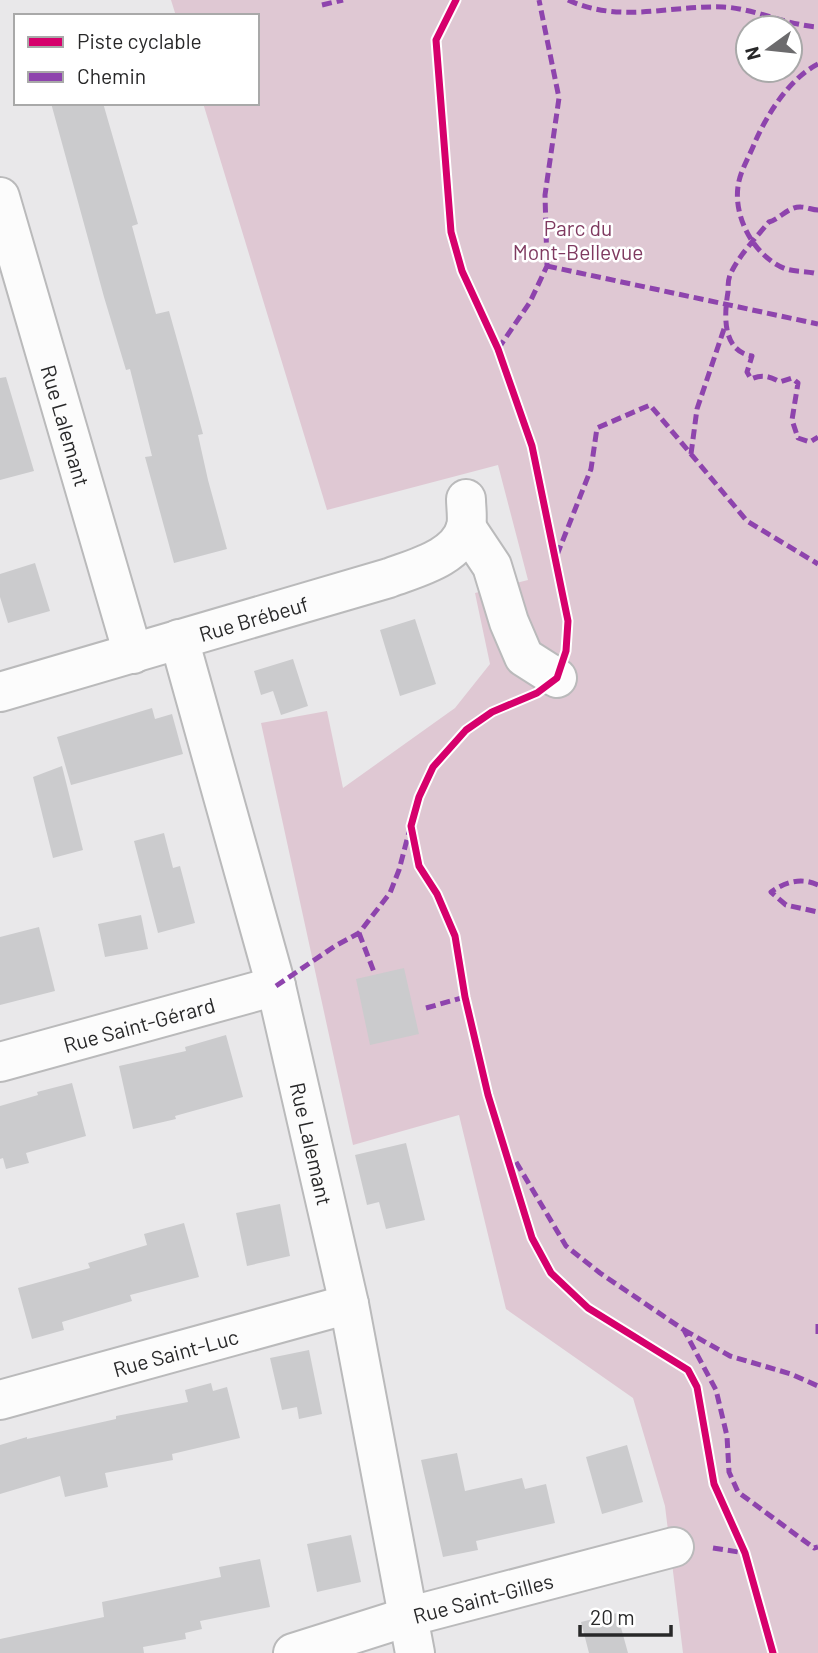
<svg xmlns="http://www.w3.org/2000/svg" width="818" height="1653" font-family="Barlow,sans-serif">
	<style>
		.green { fill: #dfc8d3; fill-rule: evenodd }
		.building { fill: #cbcbcd }
		.lines { fill: none; stroke-linecap: round; stroke-linejoin: round }
		.minor-casing { stroke: #bababb; stroke-width: 42 }
		.minor { stroke: #fcfcfc; stroke-width: 38 }
		.quiet { stroke: #8e44ad; stroke-width: 5; stroke-dasharray: 10 5; stroke-linecap: butt }
		.cycleway-casing { stroke: #fff; stroke-width: 11 }
		.cycleway { stroke: #d6006c; stroke-width: 7 }
		.labels { text-anchor: middle; dominant-baseline: central; stroke-width: 5; stroke-linejoin: round; paint-order: stroke }
		.park-label { font-size: 21px; fill: #7f3a60; stroke: #fff }
		.street-label { font-size: 21px; fill: #282829; stroke: #fff }
	</style>
	<rect width="100%" height="100%" fill="#e9e8ea"/>
	<!-- green -->
	<path class="green" d="M171,0H818V1653H683L665,1506L633,1398L506,1309L459,1115L353,1145L261,723L327,711L343,788L455,708L490,664L475,593L528,580L498,465L327,510L203,103H257V16H176ZM748,28H790V70H748Z"/>
	<!-- building -->
	<path class="building" d="M51,103H103L138,224L132,226L156,314L169,311L192,393L203,434L198,435L208,480L227,549L174,563L145,457L152,456L130,369L126,370L104,297Z
		M6,377L34,471L0,480V378Z
		M35,563L50,611L8,623L0,597V574Z
		M415,619L436,684L400,696L380,630Z
		M293,659L308,706L281,715L273,691L261,695L254,671Z
		M152,708L155,719L172,714L183,754L71,785L57,737Z
		M62,766L83,850L53,858L33,777Z
		M164,833L173,868L180,866L195,923L158,933L134,841Z
		M141,915L148,949L105,957L98,924Z
		M39,927L55,991L0,1005V937Z
		M404,968L419,1034L370,1045L356,979Z
		M226,1035L243,1097L175,1116L176,1119L133,1129L119,1066L186,1051L185,1047Z
		M72,1083L86,1136L26,1153L29,1163L6,1169L3,1158L0,1159V1106L38,1095L37,1092Z
		M406,1143L425,1220L386,1229L379,1202L367,1205L355,1155Z
		M280,1204L290,1256L247,1266L236,1213Z
		M184,1223L199,1277L130,1295L132,1301L62,1322L64,1330L32,1339L18,1288L90,1268L88,1263L147,1245L144,1234Z
		M309,1350L322,1414L299,1419L297,1407L282,1410L270,1358Z
		M211,1383L213,1391L227,1387L240,1438L172,1454L173,1460L105,1473L108,1487L65,1497L60,1476L0,1494V1445L27,1437V1439L116,1419V1416L188,1402L185,1390Z
		M627,1445L643,1502L602,1514L586,1457Z
		M457,1453L465,1491L522,1478L525,1489L546,1484L555,1523L476,1541L478,1550L443,1557L421,1460Z
		M351,1535L361,1582L317,1592L307,1544Z
		M260,1559L270,1607L200,1621L202,1629L185,1633L186,1639L143,1647L144,1653H0V1639L104,1617L102,1602L221,1577L219,1567Z
		M617,1613L628,1653H589L581,1622Z"/>
	<g class="lines">
		<!-- minor casing -->
		<g class="minor-casing">
			<g id="minor">
				<path id="s1" d="M0,197L133,654"/>
				<path d="M466,527L492,566L509,622L524,657L557,678"/>
				<path id="s2" d="M179,639L276,986L349,1304L415,1653"/>
				<path id="s3" d="M0,692L389,578C415,568 458,558 466,527C468,519 466,507 466,499"/>
				<path id="s4" d="M0,1062L276,986"/>
				<path id="s5" d="M0,1400L349,1304"/>
				<path id="s6" d="M293,1653L407,1617L674,1547"/>
			</g>
		</g>
		<!-- minor -->
		<use href="#minor" class="minor"/>
		<!-- quiet -->
		<path class="quiet" d="M568,0C620,24 670,5 723,7C753,8 786,25 818,27
			M322,5L343,0
			M818,64C789,79 768,113 755,142C750,155 742,168 739,181C731,215 754,257 786,269C796,272 808,271 818,274
			M818,210C812,210 807,207 801,207C789,206 780,219 769,222C757,236 737,258 730,275C728,280 728,287 728,292C724,315 722,351 752,356L747,372L751,379C762,374 769,376 780,382L792,378L798,383L792,420L798,438L810,442L818,437
			M547,266L818,324
			M498,349L530,302L547,266L545,195L559,98L539,0
			M691,454L697,409L725,326
			M557,555L591,469L597,428L650,405L747,521L818,564
			M818,885C801,877 785,882 771,892L786,905L818,912
			M359,933L374,972
			M276,986L335,946L359,933L390,893L399,870L409,832
			M426,1008L465,997
			M516,1162L566,1246L600,1273L684,1330L716,1390L727,1436L729,1472L738,1492L814,1548L818,1547
			M818,1324V1335
			M684,1330L730,1356L791,1374L818,1386
			M713,1548L745,1553"/>
		<!-- cycleway casing -->
		<g class="cycleway-casing">
			<path id="cycleway" d="M456,0L436,40L451,232L462,271L498,349L532,446L568,621L566,651L557,678L537,693L492,712L466,730L433,767L419,797L411,826L419,866L437,894L455,936L465,997L488,1095L532,1238L551,1273L588,1308L688,1370L697,1387L714,1484L745,1553L773,1653"/>
		</g>
		<!-- cycleway -->
		<use href="#cycleway" class="cycleway"/>
	</g>
	<g class="labels">
		<!-- park labels -->
		<g class="park-label">
			<text x="578" y="227">Parc du<tspan x="578" dy="24">Mont-Bellevue</tspan></text>
		</g>
		<!-- street labels -->
		<g class="street-label">
			<text stroke="none"><textPath href="#s1" startOffset="238">Rue Lalemant</textPath></text>
			<text stroke="none"><textPath href="#s3" startOffset="264">Rue Brébeuf</textPath></text>
			<text stroke="none"><textPath href="#s4" startOffset="144">Rue Saint-Gérard</textPath></text>
			<text stroke="none"><textPath href="#s2" startOffset="522">Rue Lalemant</textPath></text>
			<text stroke="none"><textPath href="#s5" startOffset="182">Rue Saint-Luc</textPath></text>
			<text stroke="none"><textPath href="#s6" startOffset="198">Rue Saint-Gilles</textPath></text>
		</g>
	</g>
	<!-- legend -->
	<rect x="14" y="14" width="245" height="91" fill="#ffffff" stroke="#a9a9a9" stroke-width="2"/>
	<rect x="28" y="37" width="35" height="10" fill="#d6006c" stroke="#a9a9a9" stroke-width="2"/>
	<text x="77" y="49" font-size="21" fill="#282829">Piste cyclable</text>
	<rect x="28" y="72" width="35" height="10" fill="#8e44ad" stroke="#a9a9a9" stroke-width="2"/>
	<text x="77" y="84" font-size="21" fill="#282829">Chemin</text>
	<!-- north arrow -->
	<g transform="translate(769 49) rotate(255)"><circle r="33" fill="#ffffff" stroke="#a9a9a9" stroke-width="2"/>
	<path d="M0-5L12 26L0 18L-12 26Z" fill="#6c6b6d"/>
	<text y="-10" font-size="19" font-weight="bold" text-anchor="middle" fill="#282829">N</text>
	</g>
	<!-- scale -->
	<path d="M580 1625v10h91v-10" fill="none" stroke="#282829" stroke-width="3.5"/>
	<text x="590" y="1625" font-size="21" fill="#282829" stroke="#ffffff" stroke-width="5" paint-order="stroke">20 m</text>
</svg>
